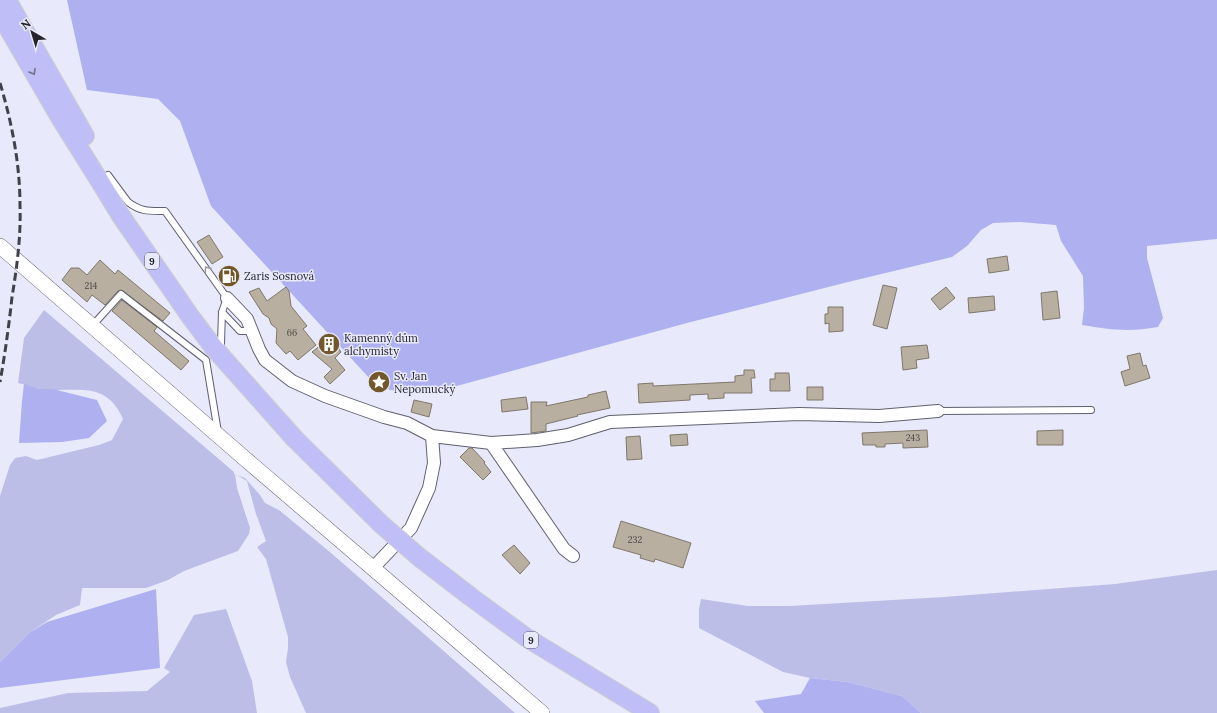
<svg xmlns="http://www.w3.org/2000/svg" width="1217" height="713" font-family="Lora,serif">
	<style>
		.green { fill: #bdbee8 }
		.forest { fill: #afb0ef }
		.building { fill: #b8afa1; stroke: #7f776a }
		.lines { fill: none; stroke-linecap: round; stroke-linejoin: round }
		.service-casing { stroke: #5f606e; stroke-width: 8 }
		.minor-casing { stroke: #5f606e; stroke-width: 14 }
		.tertiary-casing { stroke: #5f606e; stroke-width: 16 }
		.primary-casing { stroke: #cfcfd0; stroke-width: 20 }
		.service { stroke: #fff; stroke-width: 6 }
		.minor { stroke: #fff; stroke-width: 12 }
		.tertiary { stroke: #fff; stroke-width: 15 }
		.primary { stroke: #bfbef6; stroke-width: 18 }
		.rail { stroke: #414149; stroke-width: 3; stroke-dasharray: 8 4; stroke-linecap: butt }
		.primary-bridge-casing { stroke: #cfcfd0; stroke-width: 20; stroke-linecap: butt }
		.primary-bridge { stroke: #bfbef6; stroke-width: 18 }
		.oneway { stroke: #717090 }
		.oneway2 { stroke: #9c9c9f }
		.labels { text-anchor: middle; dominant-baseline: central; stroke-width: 3; stroke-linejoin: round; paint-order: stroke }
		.number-label { font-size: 9px; fill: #484647 }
		.shield { fill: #e8e9fa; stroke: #5e5e68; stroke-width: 1 }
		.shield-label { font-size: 10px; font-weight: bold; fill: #232329 }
		.poi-label { font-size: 11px; fill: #232329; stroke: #e8e9fa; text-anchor: start }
	</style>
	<rect width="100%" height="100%" fill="#e8e9fa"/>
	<!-- green -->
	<path class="green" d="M44,310L234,472V474L245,478L260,495L265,503L279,510L331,553L515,713H306L290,677L286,662L288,648V637L266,559L257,547L266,541L256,514L247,481L235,474L237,488L250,528L249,534L238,551L184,571L168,580L146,588H82L80,605L56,615L29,633L0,662V496L10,465L15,458L26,456L37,460L99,445L112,440L123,419C105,378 74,394 39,389C32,388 25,384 18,383L24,338Z
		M1217,570V713H921L902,696L847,682L810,678L783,672L699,628V609L701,599L748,606H790L944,597L1115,584Z
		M226,609L252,681L257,713H0V708L68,693L147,691L170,672L164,668L194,615Z"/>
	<!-- forest -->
	<path class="forest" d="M67,0H1217V239L1147,246V258L1163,318L1158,327C1130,332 1110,330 1082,325L1084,308L1083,276L1061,241L1056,225L1020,222L993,223L981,230L967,246L952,257L844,283L687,323L453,387L411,392L390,390L371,380L211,206L180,121L158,99L87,90Z
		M24,384L39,389H53L97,400L107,421L89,438L62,442L19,443L22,401Z
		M156,589L160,668L0,688V662L29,633L47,622Z
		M810,678L847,682L902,696L921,713H764L755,701L801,694Z"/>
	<!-- building -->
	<path class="building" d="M209,235L223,257L212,264L197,242Z
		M1007,256L1009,270L989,273L987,259Z
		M100,260L115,274L118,270L170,313L163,321L121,290L118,291L105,305L92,295L87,302L62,280L71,268H79L87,275Z
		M883,285L897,288L887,329L873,325Z
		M286,287L289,291L291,306L307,326L303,329L316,345L298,360L290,351L286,354L276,343L277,329L271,324L269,318L263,314L249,292L259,288L267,301Z
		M946,287L955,298L940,310L931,299Z
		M1057,291L1060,318L1043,320L1041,293Z
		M994,296L995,310L969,313L968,298Z
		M122,300L157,327L154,331L189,361L181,370L112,311Z
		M828,307H843V331L829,332V323L825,324V314H828Z
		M331,337L341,352L335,358L345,370L330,384L324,377L332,369L312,352Z
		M927,345L929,358L916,360L917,368L903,370L901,347Z
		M1140,353L1143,366L1146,365L1150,378L1125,386L1121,372L1130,369L1127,356Z
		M744,370H754L755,378H751L752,393H724V398L708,399V394L690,395V400L639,403L638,384L653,383V386L735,382V376L744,375Z
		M775,373H789L790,391H770V379H775Z
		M807,387H823V400H807Z
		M606,391L610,408L577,415L578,416L546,424V431L531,433V402H547L546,406L588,397V395Z
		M526,397L528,409L502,412L501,400Z
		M414,400L432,404L429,417L411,412Z
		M927,430L928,447L903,448V443L885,444V447H876V445H863L862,433Z
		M1063,430V445H1037V431Z
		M687,434L688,445L671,446L670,435Z
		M640,436L642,459L627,460L626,437Z
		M469,448H472L485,462L484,463L491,472L483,480L460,457Z
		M621,521L691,543L683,568L655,559L654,562L640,558L641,555L613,547Z
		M514,545L530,563L520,574L502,555Z"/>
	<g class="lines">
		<!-- service casing -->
		<g class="service-casing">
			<path id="service" d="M108,175L128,202C141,212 149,211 165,211L227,298L222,312L221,343
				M222,312L240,331H252
				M92,326L121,294L206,360L218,432
				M938,411L1091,410"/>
		</g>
		<!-- minor casing -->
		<g class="minor-casing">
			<path id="minor" d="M227,298L247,319L259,349L265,360L292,381L325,396L384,417L407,423L432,436L491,443L537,440L568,435L610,422L799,414L879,416L938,411
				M491,443L564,549L573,556
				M373,568L411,528L429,488L434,463L432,436"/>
		</g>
		<!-- tertiary casing -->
		<g class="tertiary-casing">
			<path id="tertiary" d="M0,246L243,457L542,713"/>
		</g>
		<!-- primary casing -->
		<g class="primary-casing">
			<path id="primary" d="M7,0L85,136
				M0,14L62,121L99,180L121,216L190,316L214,348L294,438L381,524
				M419,557L471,597L527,638L650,713"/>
		</g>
		<!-- service -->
		<use href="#service" class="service"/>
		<!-- minor -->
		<use href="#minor" class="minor"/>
		<!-- tertiary -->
		<use href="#tertiary" class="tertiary"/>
		<!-- primary -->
		<use href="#primary" class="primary"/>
		<!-- rail -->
		<path class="rail" d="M0,83C12,123 20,164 20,206C21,236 17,267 12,297C9,325 5,354 0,382"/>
		<!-- primary-bridge casing -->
		<g class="primary-bridge-casing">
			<path id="primary-bridge" d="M381,524L419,557"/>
		</g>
		<!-- primary-bridge -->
		<use href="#primary-bridge" class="primary-bridge"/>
	</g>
	<!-- one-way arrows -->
	<defs><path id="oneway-chevron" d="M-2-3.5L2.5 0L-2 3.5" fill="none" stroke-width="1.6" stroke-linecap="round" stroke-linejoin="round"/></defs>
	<use class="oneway" href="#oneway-chevron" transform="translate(33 72) rotate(60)"/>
	<use class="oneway2" href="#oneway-chevron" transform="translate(207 269) rotate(-126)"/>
	<!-- icons -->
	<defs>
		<g id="fuel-disc" transform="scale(1.15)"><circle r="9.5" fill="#715729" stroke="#e8e9fa"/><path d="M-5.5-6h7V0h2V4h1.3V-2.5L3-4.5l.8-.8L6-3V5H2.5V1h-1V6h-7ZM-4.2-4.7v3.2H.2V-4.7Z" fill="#fff"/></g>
		<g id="building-disc" transform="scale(1.15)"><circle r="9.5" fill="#715729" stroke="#e8e9fa"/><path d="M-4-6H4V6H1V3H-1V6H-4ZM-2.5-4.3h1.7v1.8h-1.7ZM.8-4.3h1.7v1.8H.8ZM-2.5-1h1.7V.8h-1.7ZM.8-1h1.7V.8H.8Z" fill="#fff"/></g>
		<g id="sight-disc" transform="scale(1.15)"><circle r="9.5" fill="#715729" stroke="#e8e9fa"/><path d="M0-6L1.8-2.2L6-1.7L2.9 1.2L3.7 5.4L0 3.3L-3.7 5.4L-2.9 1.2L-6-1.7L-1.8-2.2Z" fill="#fff"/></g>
	</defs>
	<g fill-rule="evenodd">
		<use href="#fuel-disc" x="229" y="276"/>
		<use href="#building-disc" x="329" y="344"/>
		<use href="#sight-disc" x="379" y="382"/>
	</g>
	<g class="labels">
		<!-- number labels -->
		<g class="number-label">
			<text x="91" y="285">214</text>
			<text x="292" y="332">66</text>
			<text x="913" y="437">243</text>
			<text x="635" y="539">232</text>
		</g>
		<!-- shield labels -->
		<g class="shield">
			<rect x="145" y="253" width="14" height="16" rx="3"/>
			<rect x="524" y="632" width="14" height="16" rx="3"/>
		</g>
		<g class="shield-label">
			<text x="152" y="261">9</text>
			<text x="531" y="640">9</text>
		</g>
		<!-- poi labels -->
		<g class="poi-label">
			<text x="244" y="276">Zaris Sosnová</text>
			<text x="344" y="338">Kamenný dům<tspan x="344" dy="13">alchymisty</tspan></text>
			<text x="394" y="376">Sv. Jan<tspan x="394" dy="13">Nepomucký</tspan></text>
		</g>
	</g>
	<!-- north arrow -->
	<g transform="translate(32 32) rotate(322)" stroke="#e8e9fa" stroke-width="3" paint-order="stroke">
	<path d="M0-3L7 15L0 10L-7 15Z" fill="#232329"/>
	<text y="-6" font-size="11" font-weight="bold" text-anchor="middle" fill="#232329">N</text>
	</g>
</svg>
